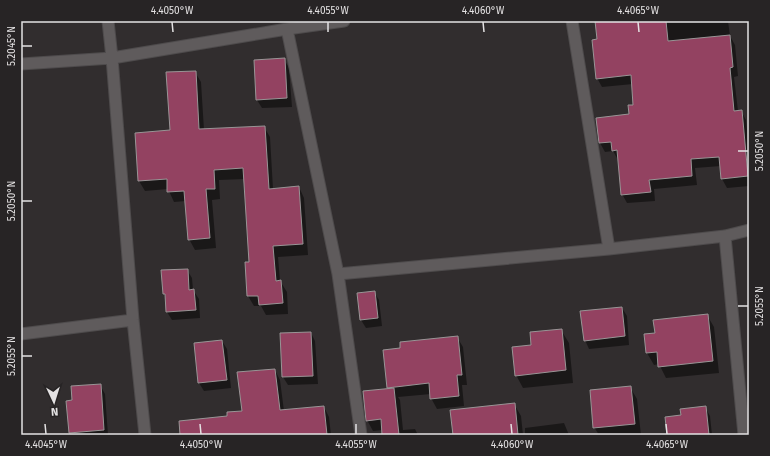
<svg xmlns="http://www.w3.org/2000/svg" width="770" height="456" font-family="'Fira Sans',sans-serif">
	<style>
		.shadow { fill: #0007; fill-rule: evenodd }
		.building { fill: #934261; stroke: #999596 }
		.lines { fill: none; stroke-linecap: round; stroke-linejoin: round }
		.minor-casing { stroke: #4e4b4c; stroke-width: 13 }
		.minor { stroke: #5f5b5c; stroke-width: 11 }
		.ticks { fill: none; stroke: #e4e2e3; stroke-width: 1.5 }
		.neatline { fill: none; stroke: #e4e2e3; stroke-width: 1.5 }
		.ticks-label { font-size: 10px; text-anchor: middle; fill: #e4e2e3 }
	</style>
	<rect width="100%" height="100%" fill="#312d2e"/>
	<!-- shadow -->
	<path class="shadow" d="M596,21H728L730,36L735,45L738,76L734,77L738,111H741L746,120L749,149V186L727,188L722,179L721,166L695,168L697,185L654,189L655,201L627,203L622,194L618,160L613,151L605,152L600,143L597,119L630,115L635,105L633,84L602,87L597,78L598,40Z
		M284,59L289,68L292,107L262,108L257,100Z
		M195,72L201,82L204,130L264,127L270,137L273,189L299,187L304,198L308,255L278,257L280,281L287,292L288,314L266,315L261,306H254L248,296L246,263H250L245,179L219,180L220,199L212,200L216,248L195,250L189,239L186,201L174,202L168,189L145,191L139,181L171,131Z
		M187,270L192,278L193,290L199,299L200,318L172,320L167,312L166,298L164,294L162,271Z
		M374,292L379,300L382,326L366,328L361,320Z
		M622,308L627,316L629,345L589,349L585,340Z
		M707,315L714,327L719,373L666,378L659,364L654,365L647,353L645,335L656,334Z
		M561,330L569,343L573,383L523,388L516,375L532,346Z
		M311,333L315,341L318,384L288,385L283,377L281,334Z
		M457,337L463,347L467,385H462L464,406L437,409L431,398V394L398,397L400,400L403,430L415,429L418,435H383V430L373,431L367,420L389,390L388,387L401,349ZM386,418V419L371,421V419Z
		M222,341L227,349L231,388L204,391L199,383Z
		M275,370L280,380L284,411L324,407L329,417L331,435H181L243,412Z
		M100,385L105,394L108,435H71L70,433L73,401Z
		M630,387L637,399L641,435H599L594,427Z
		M514,404L521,416L523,435H454Z
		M705,407L710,416L712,435H668L682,416Z
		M564,423L569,435H525V428Z"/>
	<!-- building -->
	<path class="building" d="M595,21H666L668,41L730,35L733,67L730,68L734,111L742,110L748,176L721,179L719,157L691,159L692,176L649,180L651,192L621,195L617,150L612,151L611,142L599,143L596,118L629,114L628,105H633L631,75L596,79L592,40L597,39Z
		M285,58L287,98L256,100L254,60Z
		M196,71L199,129L265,126L269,189L299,186L303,244L273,246L276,281L281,280L283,303L259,305L258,296H247L245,262H249L243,168L214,170L215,189H206L210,238L188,240L184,191L167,192V179L138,181L135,133L170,130L166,72Z
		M188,269L189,290L194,289L196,310L166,312L165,294H163L161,270Z
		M375,291L378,318L360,320L357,293Z
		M622,307L625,336L584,341L580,311Z
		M708,314L713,361L658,367L657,352L646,353L644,334L655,333L653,320Z
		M562,329L566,370L515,376L512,347L531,345L530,332Z
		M311,332L313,376L282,377L280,333Z
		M458,336L462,375H457L459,396L430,399L429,383L387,388L383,350L400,348V342Z
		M222,340L227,380L198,383L194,343Z
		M275,369L280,410L324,406L327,435H180L179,421L227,416V412L242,411L237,372Z
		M101,384L104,430L69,433L66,401L72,400L71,386Z
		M631,386L635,424L593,428L590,390Z
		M394,388L399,435H382L381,419L366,421L363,391Z
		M515,403L518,435H453L450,410Z
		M706,406L709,435H667L665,417L681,415L680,409Z"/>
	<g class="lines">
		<!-- minor casing -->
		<g class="minor-casing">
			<path id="minor" d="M108,21L112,58L133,320L145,435
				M572,21L609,249
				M287,29L338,274L361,435
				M21,64L112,58L287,29L344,21
				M725,236L744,435
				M338,274L609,249L725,236L749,230
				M21,334L133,320"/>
		</g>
		<!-- minor -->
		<use href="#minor" class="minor"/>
	</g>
	<!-- ticks -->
	<path class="ticks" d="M172,22L173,32M328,22V32M483,22L484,32M638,22L639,32M22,46H32M738,151H748M22,201H32M738,306H748M22,356H32M45,424L46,434M200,424L201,434M356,424V434M511,424L512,434M666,424L667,434"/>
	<!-- border -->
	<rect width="770" height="456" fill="none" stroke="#272425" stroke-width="44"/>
	<!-- north arrow -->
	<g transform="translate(54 402) rotate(176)" stroke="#272425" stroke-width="3" paint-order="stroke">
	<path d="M0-3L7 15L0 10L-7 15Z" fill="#e4e2e3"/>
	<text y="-6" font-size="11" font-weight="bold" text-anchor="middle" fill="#e4e2e3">N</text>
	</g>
	<rect x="22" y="22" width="726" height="412" class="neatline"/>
	<g class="ticks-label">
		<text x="172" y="14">4.4050°W</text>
		<text x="328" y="14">4.4055°W</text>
		<text x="483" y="14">4.4060°W</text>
		<text x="638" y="14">4.4065°W</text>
		<text transform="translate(11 46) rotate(-90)" y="4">5.2045°N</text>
		<text transform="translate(759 151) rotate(-90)" y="4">5.2050°N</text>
		<text transform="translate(11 201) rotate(-90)" y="4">5.2050°N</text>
		<text transform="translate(759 306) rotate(-90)" y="4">5.2055°N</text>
		<text transform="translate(11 356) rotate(-90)" y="4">5.2055°N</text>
		<text x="46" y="448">4.4045°W</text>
		<text x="201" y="448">4.4050°W</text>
		<text x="356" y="448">4.4055°W</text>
		<text x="512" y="448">4.4060°W</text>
		<text x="667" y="448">4.4065°W</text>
	</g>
</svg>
